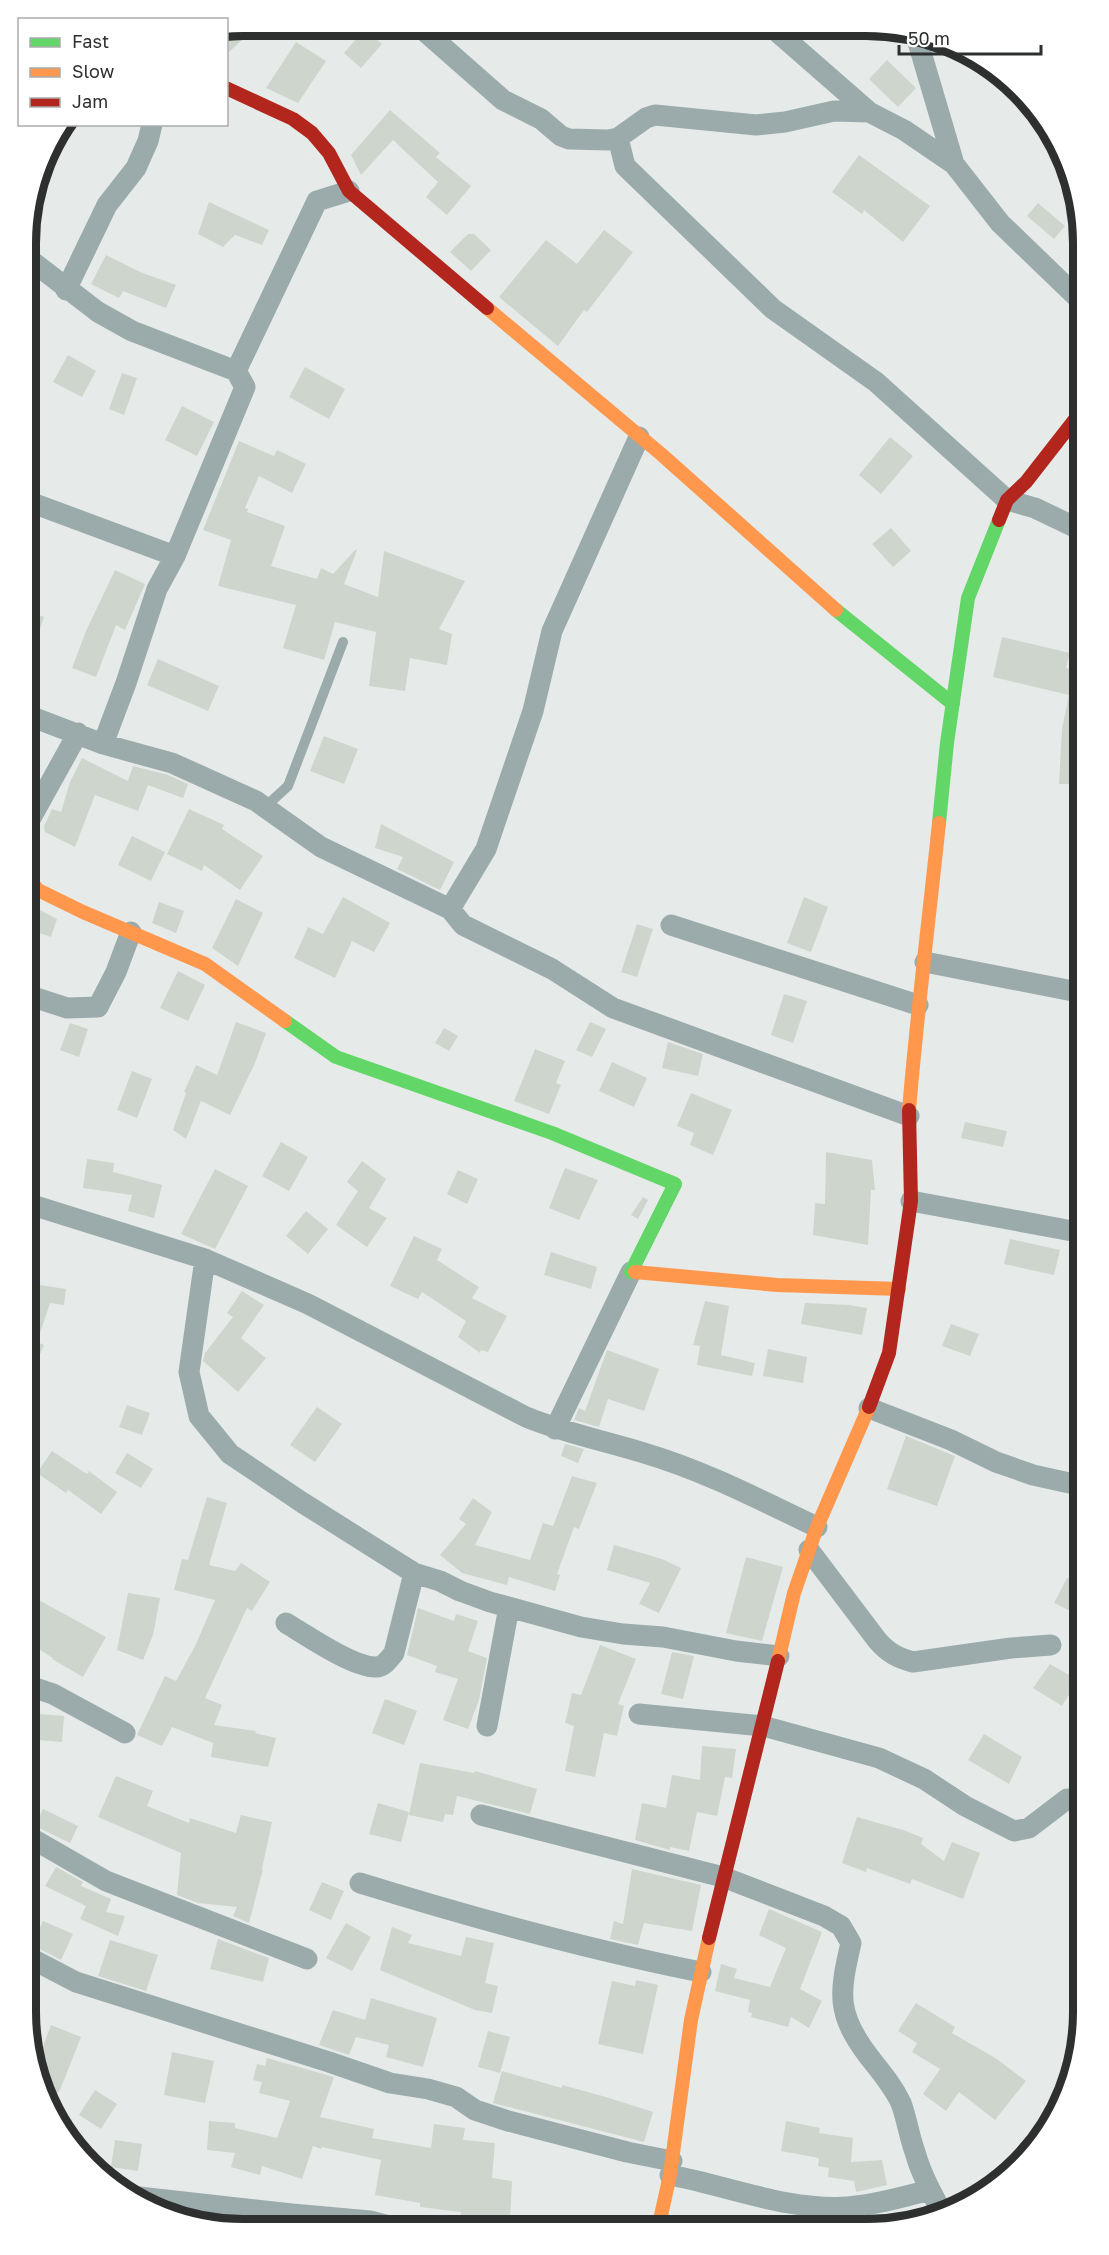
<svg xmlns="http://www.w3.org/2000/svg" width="1109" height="2255" font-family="'Golos Text',sans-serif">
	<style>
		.building { fill: #ced5cc }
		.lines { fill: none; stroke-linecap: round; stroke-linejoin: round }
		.lane { stroke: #9babac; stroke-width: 10 }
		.street { stroke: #9babac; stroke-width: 21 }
		.fast { stroke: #63d668; stroke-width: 14 }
		.slow { stroke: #ff974d; stroke-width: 14 }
		.jam { stroke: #b3261e; stroke-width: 14 }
		.rim { fill: none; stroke: #2d302f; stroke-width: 8 }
	</style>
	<rect width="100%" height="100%" fill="#e6ebe9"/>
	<!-- building -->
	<path class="building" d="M239,26L247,35L226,55V29Z
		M365,29L382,44L361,68L344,53Z
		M296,42L326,61L298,103L266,88Z
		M887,60L916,88L898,107L869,79Z
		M390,110L440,153L436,157L471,186L447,215L426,197L438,182L393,140L361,175L351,155Z
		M859,155L930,206L903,242L864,210L862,214L832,192Z
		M209,202L269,230L262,245L235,235L223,247L198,234Z
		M1038,203L1065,226L1054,239L1027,216Z
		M604,230L633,252L587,312L584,310L558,346L499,297L546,240L577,264Z
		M468,234H474L491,250L471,271L450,252Z
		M106,255L140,272L176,285L166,308L123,291L119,298L91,284Z
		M68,355L96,371L82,397L53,382Z
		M305,367L345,389L329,419L289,397Z
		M122,373L137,378L124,415L109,409Z
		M182,406L214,422L197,456L165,440Z
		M890,437L913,456L881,494L859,475Z
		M239,441L274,456L277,450L306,464L292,493L259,476L245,508L248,509L247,512L285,526L271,566L317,579L321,568L333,574L356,549L357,550L344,584L378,597L384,551L465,581L439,629L452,634L447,665L410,658L405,691L369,686L376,632L335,622L324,660L283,648L296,605L218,586L231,540L203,530Z
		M891,528L911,551L893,567L872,544Z
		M115,570L145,584L125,630L116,625L96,677L72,668L86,631Z
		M27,611L44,617L30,659L27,658Z
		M1002,637L1070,653L1066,668L1074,670L1076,661L1083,662V784H1059L1062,729L1069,695L993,677Z
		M158,659L219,686L208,711L147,685Z
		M324,736L358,749L344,784L310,771Z
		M82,758L128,781L133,766L168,775L188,784L183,798L148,785L138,811L95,795L75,847L45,832L44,826L52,809L61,812L70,782Z
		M189,809L224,825L222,829L263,856L240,890L204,865L202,871L167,854Z
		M381,824L454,862L440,890L397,869L403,857L375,848Z
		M132,836L165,852L151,881L118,865Z
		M343,897L390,923L374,952L352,941L335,978L294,958L308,927L323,934Z
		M804,897L828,907L811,952L787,943Z
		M236,899L263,913L238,966L212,948Z
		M159,902L184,911L176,933L152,923Z
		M38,909L57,919L51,937L31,930Z
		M637,924L653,929L637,977L621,972Z
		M178,971L205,985L188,1021L160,1008Z
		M784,994L807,1001L793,1043L771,1035Z
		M236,1022L266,1033L255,1063L230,1115L201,1101L186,1139L173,1130L186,1093L184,1092L196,1065L217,1075Z
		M590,1022L606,1029L592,1057L576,1050Z
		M70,1023L88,1029L79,1057L60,1050Z
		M444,1028L458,1036L449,1051L435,1043Z
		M668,1042L703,1054L698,1076L662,1068Z
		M535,1049L565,1061L556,1083L561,1085L549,1114L514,1101Z
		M612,1062L647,1078L634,1107L599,1091Z
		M132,1071L152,1079L137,1118L117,1110Z
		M691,1093L732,1110L713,1155L690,1145L694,1133L677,1126Z
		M965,1122L1007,1131L1003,1147L961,1138Z
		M281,1142L308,1157L289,1191L262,1176Z
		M826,1152L872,1160L875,1190H871L868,1245L813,1235L815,1203L825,1204Z
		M87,1159L114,1163L113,1172L162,1185L154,1218L128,1211L132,1195L83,1188Z
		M362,1161L386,1179L369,1208L387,1218L367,1247L336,1225L358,1191L347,1182Z
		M565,1168L598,1180L579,1220L549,1208Z
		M215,1169L248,1186L215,1249L181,1234Z
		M458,1170L478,1179L467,1204L447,1194Z
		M643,1197L648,1200L638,1219L631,1215Z
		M306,1211L328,1229L308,1254L286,1236Z
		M414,1236L442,1249L437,1260L479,1287L472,1298L507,1316L488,1352L481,1350L480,1353L458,1337L466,1321L422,1292L418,1299L390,1286Z
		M1010,1239L1060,1250L1054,1275L1004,1264Z
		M551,1252L597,1267L591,1289L544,1275Z
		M26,1283L66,1289L64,1305L50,1303L37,1342L44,1345L26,1387Z
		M242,1291L264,1305L241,1338L266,1358L238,1392L203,1361L205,1353L233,1317L227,1313Z
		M705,1301L729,1306L721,1355L755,1363L752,1376L697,1365L700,1346L693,1345Z
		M805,1303L849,1305L867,1308L862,1335L801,1324Z
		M951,1324L979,1334L970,1356L942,1346Z
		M768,1349L807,1357L803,1383L763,1376Z
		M607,1350L659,1369L644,1411L608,1399L599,1427L574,1420L579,1408L585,1411Z
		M127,1405L150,1413L142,1435L119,1427Z
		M317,1407L342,1424L315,1462L290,1445Z
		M906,1436L955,1456L937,1506L887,1489Z
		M565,1444L584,1449L578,1463L561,1456Z
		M52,1451L87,1474L89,1471L117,1492L101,1514L68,1490L66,1493L37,1473Z
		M127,1453L153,1469L141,1488L115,1473Z
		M572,1476L597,1483L579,1529L574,1527L557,1574L560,1575L555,1591L509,1577L507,1585L462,1573L440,1555L466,1524L459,1519L473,1498L492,1512L475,1545L530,1560L543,1523L553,1526Z
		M207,1497L227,1503L209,1565L235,1571L241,1563L270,1582L252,1611L247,1608L205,1698L222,1705L214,1725L256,1731L255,1733L276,1738L268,1767L211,1757L213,1743L172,1727L162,1746L137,1735L165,1676L176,1681L196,1644L215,1600L174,1590L182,1559L188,1560Z
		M614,1545L662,1559L681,1568L659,1613L639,1604L650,1583L607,1570Z
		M746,1557L783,1567L762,1641L726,1633Z
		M1067,1578L1083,1583V1617L1054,1603Z
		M26,1593L106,1637L83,1677L52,1659L53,1658L26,1641Z
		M128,1593L160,1598L153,1635L143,1660L117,1650Z
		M418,1608L454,1621L456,1614L478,1621L468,1651L487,1658L479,1700L468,1729L443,1720L458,1679L435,1672L437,1666L407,1655Z
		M600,1645L636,1659L618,1704L624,1706L617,1736L604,1733L595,1777L565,1771L574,1726L565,1723L572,1693L581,1695Z
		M672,1652L694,1656L683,1699L661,1694Z
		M1050,1664L1078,1680L1062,1706L1033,1688Z
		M385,1699L417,1711L404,1745L372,1733Z
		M26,1713L64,1716L62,1742L26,1739Z
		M984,1734L1022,1757L1009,1784L968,1760Z
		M702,1746L736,1749L732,1778L725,1777L717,1816L697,1812L689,1851L670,1847V1850L635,1840L642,1803L666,1808L672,1775L700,1780Z
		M420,1763L474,1773L475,1771L537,1789L530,1814L457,1796L453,1815L445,1814L443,1822L409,1815Z
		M116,1776L153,1791L147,1806L189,1823L190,1818L236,1833L241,1815L272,1822L262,1869H263L249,1923L233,1916L237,1907L198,1903L177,1895L181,1853L98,1817Z
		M378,1803L409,1812L401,1842L369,1834Z
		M43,1809L78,1826L70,1843L35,1826Z
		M857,1817L903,1830L923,1838L921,1844L944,1861L952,1842L980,1853L963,1899L912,1879L910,1884L867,1868L866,1872L842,1863Z
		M56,1867L83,1882L81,1886L111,1899L106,1912L125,1916L118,1936L80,1919L86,1906L45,1886Z
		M632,1869L701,1885L692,1931L644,1923L638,1945L610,1939L614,1921L623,1924Z
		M322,1882L344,1891L331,1920L309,1910Z
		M769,1909L822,1932L800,1989L822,2001L809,2028L791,2017L788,2027L751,2017L752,2013L748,2012L750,2000L715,1991L721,1964L737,1969L734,1978L770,1987L786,1948L759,1935Z
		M43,1921L73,1934L61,1960L32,1945Z
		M346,1923L371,1937L352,1971L326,1958Z
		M392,1927L412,1935L408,1943L461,1956L466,1937L494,1943L485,1983L498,1986L492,2013L475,2010L380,1970Z
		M218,1939L269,1958L263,1982L210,1969Z
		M110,1940L158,1955L146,1991L98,1976Z
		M636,1980L658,1985L643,2054L598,2044L612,1981L635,1986Z
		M371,1998L437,2018L423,2067L386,2057L389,2045L356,2037L349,2055L319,2045L333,2010L365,2020Z
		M916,2003L955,2027L952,2033L997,2059L1026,2081L995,2120L959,2092L946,2111L923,2094L940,2069L912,2052L917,2043L898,2031Z
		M51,2025L81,2037L60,2090L48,2105L37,2081L35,2068Z
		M488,2031L510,2037L500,2073L478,2067Z
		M172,2052L214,2061L205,2103L164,2095Z
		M267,2058L334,2077L320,2117L374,2129L372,2138L431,2148L434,2124L465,2128L463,2140L495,2143L492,2178L512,2181L510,2221L460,2219L461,2212L420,2207V2203L375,2195L381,2160L322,2147L321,2149L313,2146L302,2179L262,2166L260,2175L231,2167L235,2153L207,2150L209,2121L235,2123V2128L277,2138L290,2101L259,2093L262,2082L253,2080L257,2064L265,2066Z
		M502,2071L562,2088V2085L606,2097L653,2112L644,2142L493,2103Z
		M95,2090L117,2104L101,2129L79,2115Z
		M786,2121L820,2128L819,2133L853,2138L851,2162L882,2160L887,2185L856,2192L854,2181L828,2177L829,2168L818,2166L819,2158L781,2151Z
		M115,2140L142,2144L138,2171L111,2167Z"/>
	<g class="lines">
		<!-- lane -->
		<path class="lane" d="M265,807L288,786L343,642"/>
		<!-- street -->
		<path class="street" d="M420,27L503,100L541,119L561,136L569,139L608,140L618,138L646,118L655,115L756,125L785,122L834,111L869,112L904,130L954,164
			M774,29L869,112
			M915,32L954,164L1000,223L1083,303
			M618,138L625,166L773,309L876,382L1007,500L1035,508L1083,531
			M29,259L98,312L132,331L236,371L245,387L175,556L157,589L126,683L103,744
			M66,290L107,205L136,168L148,141L152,124
			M236,371L317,201L349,191
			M27,501L175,556
			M27,715L103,744L172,763L256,801L321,847L450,909L463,925L552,969L613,1008L909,1116
			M27,825L78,733
			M450,909L486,849L533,711L552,631L639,437
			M671,925L918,1005
			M925,962L1083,993
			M27,995L67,1008L98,1007L116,972L131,932
			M911,1201L1083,1233
			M26,1203L205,1259L308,1304L526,1417C565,1433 605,1441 644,1453C705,1471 760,1500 817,1527
			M205,1259L189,1372L199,1416L230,1454L303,1503L414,1573L440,1581L460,1591L490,1602L581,1627L623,1634L663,1637L736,1651L779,1656
			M869,1408L951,1440L996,1462L1033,1475L1083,1486
			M555,1429L631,1272
			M809,1550L877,1640C888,1653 898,1658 913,1662L1011,1648L1051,1645
			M286,1623C306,1635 354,1668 376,1667C384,1667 389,1659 394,1653L414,1573
			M26,1693L35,1688L53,1694L125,1733
			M639,1714L763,1726L879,1758L924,1779L965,1806L1014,1831L1029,1828L1067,1799
			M487,1726L509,1607
			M481,1815L723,1877L824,1916L841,1926L851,1943C839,1994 836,2014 870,2058C882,2073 893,2086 901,2103C907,2119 909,2136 915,2152C921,2174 932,2194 943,2214
			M26,1835L106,1881L307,1959
			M360,1883C473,1918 586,1949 701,1972
			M26,1956L76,1982L329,2062L390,2083L428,2089L456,2097L475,2110L508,2121L627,2152L672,2161
			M670,2175C729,2186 787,2211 848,2207C876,2205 902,2197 930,2190
			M130,2196L292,2214L370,2221L397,2228"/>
		<!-- fast -->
		<path class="fast" d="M836,610L953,704
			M939,823L947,743L968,598L999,520
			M285,1021L336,1057L552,1133L675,1184L631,1272H635"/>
		<!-- slow -->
		<path class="slow" d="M487,308L661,454L836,610
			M27,877L38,890L83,912L205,964L285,1021
			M909,1110C917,1014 929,919 939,823
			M635,1272L777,1285L899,1289
			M778,1661L794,1593L817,1527L869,1407
			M658,2229L670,2175L691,2020L709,1938"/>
		<!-- jam -->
		<path class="jam" d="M226,88L293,119L312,133L329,153L349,191L487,308
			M999,520L1007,500L1026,482L1083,409
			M869,1407L889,1353L911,1201L909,1110
			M709,1938L778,1661"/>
	</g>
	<!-- crop -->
	<path d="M0 0H1109V2255H0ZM243 36H866A207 207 0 0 1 1073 243V2012A207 207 0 0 1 866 2219H243A207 207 0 0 1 36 2012V243A207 207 0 0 1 243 36Z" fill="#fff" fill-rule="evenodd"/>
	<path class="rim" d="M243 36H866A207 207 0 0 1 1073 243V2012A207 207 0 0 1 866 2219H243A207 207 0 0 1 36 2012V243A207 207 0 0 1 243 36Z"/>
	<!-- legend -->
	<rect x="18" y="18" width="210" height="108" fill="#ffffff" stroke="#abacac" stroke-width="1.5"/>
	<rect x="30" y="38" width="30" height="9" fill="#63d668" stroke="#abacac" stroke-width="1.5"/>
	<text x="72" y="48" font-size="18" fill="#2d302f">Fast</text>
	<rect x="30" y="68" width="30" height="9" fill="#ff974d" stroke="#abacac" stroke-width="1.5"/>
	<text x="72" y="78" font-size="18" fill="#2d302f">Slow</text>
	<rect x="30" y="98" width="30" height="9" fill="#b3261e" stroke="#abacac" stroke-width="1.5"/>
	<text x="72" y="108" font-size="18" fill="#2d302f">Jam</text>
	<!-- scale -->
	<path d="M899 45v9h142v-9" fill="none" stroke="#2d302f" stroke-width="3"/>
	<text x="908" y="45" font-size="18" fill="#2d302f" stroke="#ffffff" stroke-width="4.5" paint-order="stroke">50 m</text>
</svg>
